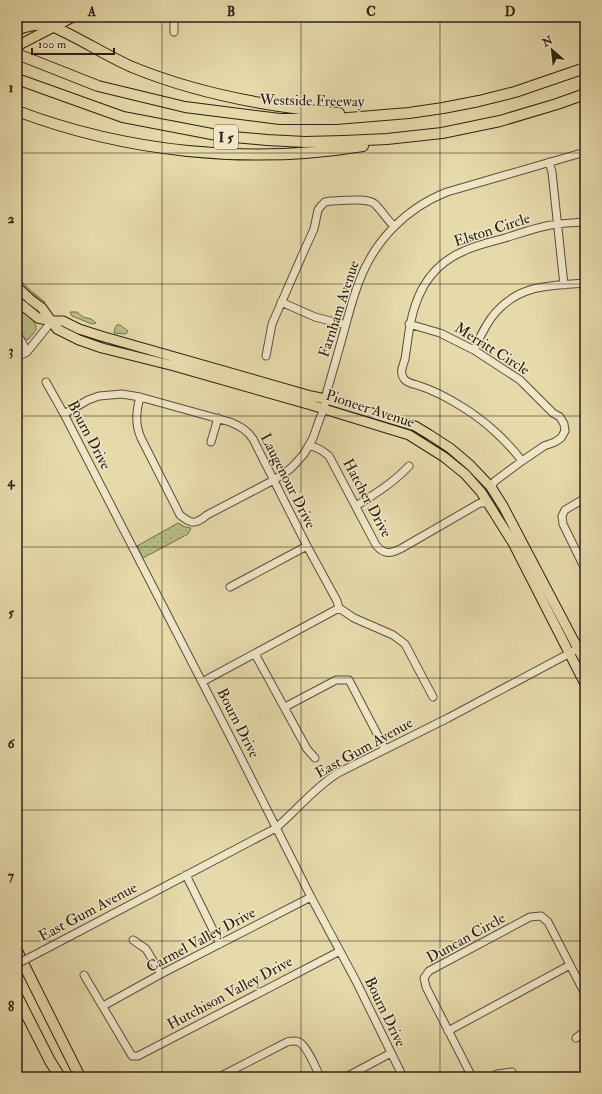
<svg xmlns="http://www.w3.org/2000/svg" width="602" height="1094" font-family="'IM FELL Double Pica',serif">
	<style>
		.grass { fill: #b8be86; stroke: #726f4d }
		.park { fill: url(#park-dots); stroke: #726f4d }
		.lines { fill: none; stroke-linecap: round; stroke-linejoin: round }
		.minor-casing { stroke: #5a4e3a; stroke-width: 9 }
		.major-casing { stroke: #2c2014; stroke-width: 11 }
		.highway-casing { stroke: #2c2014; stroke-width: 12 }
		.minor { stroke: #efe6c8; stroke-width: 7 }
		.major { stroke: #e6d9aa; stroke-width: 9 }
		.highway { stroke: #e6d9aa; stroke-width: 10 }
		.minor-bridge-casing { stroke: #5a4e3a; stroke-width: 9; stroke-linecap: butt }
		.minor-bridge { stroke: #efe6c8; stroke-width: 7 }
		.grid { fill: none; stroke: #2c2014; stroke-width: 1; stroke-opacity: 0.55 }
		.labels { text-anchor: middle; dominant-baseline: central; stroke-width: 3; stroke-linejoin: round; paint-order: stroke }
		.shield { fill: #efe6c8; stroke: #665b4a; stroke-width: 1 }
		.shield-label { font-size: 14px; font-weight: bold; fill: #2c2014 }
		.street-label { font-size: 15px; fill: #2c2014; stroke: #efe6c8 }
		.neatline { fill: none; stroke: #2c2014; stroke-width: 1.5 }
		.grid-label { font-size: 13px; text-anchor: middle; font-weight: bold; fill: #2c2014 }
	</style>
	<defs>
		<pattern id="park-dots" width="8" height="8" patternUnits="userSpaceOnUse"><rect width="8" height="8" fill="#b8be86"/><path d="M2 2h.1M6 6h.1" fill="none" stroke="#9ea373" stroke-width="1.8" stroke-linecap="round"/></pattern>
	</defs>
	<rect width="100%" height="100%" fill="#e6d9aa"/>
	<filter id="stains"><feTurbulence type="fractalNoise" baseFrequency=".005" numOctaves="4"/><feColorMatrix values="0 0 0 0 .2 0 0 0 0 .09 0 0 0 0 .02 0 0 0 .5 -.17"/></filter>
	<radialGradient id="worn" r=".72"><stop offset=".6" stop-color="#630" stop-opacity="0"/><stop offset="1" stop-color="#630" stop-opacity=".3"/></radialGradient>
	<!-- grass -->
	<path class="grass" d="M17,277L30,290L45,302L44,304L19,283L17,280Z
		M17,307C25,313 37,319 36,330L28,340C15,336 17,319 17,307Z
		M70,312H77L83,317L91,319L96,323L92,324L72,316Z
		M117,325H120L128,331L126,334L114,333L115,328Z"/>
	<!-- park -->
	<path class="park" d="M178,523L185,527L191,528L188,534L143,558L137,546Z"/>
	<g class="lines">
		<!-- minor casing -->
		<g class="minor-casing">
			<path id="minor" d="M172,17L174,22V32
				M549,162L552,172L564,285
				M281,302L315,317L346,325
				M409,324L440,333L474,350L520,380L553,413L560,417L564,424L565,431L561,438L555,442L544,446L522,461L495,481L491,487
				M17,333L27,352
				M474,350C480,337 486,323 496,312C521,284 550,286 585,283
				M266,356L272,324L304,251L314,229L318,210L321,206L325,202L331,201C342,201 367,197 375,204C382,211 387,220 394,226
				M17,357L27,352L52,321
				M46,382L64,414L235,746L311,897L356,981L403,1077
				M140,397C136,412 135,424 141,438L180,515C192,525 196,524 207,515L274,480L290,469L295,464L304,454L313,438L320,418L324,409L327,391C334,367 341,343 347,320C351,307 354,294 359,282C374,241 406,208 447,192L585,152
				M64,414L88,400L99,396L122,394L140,397L230,422C240,426 247,430 253,439L307,546L337,601L339,608
				M211,442L218,418
				M310,445L321,450L329,456L376,545C384,555 391,554 402,548L480,503H488
				M522,461C507,441 485,421 464,408C450,399 433,390 417,385C413,384 407,383 404,379C399,372 403,366 405,359C406,352 407,345 408,338C413,300 426,267 464,251C477,245 491,242 505,238C518,234 532,229 546,226C559,223 572,223 585,222
				M585,498L565,510L562,516L563,524L585,569
				M356,506C375,494 393,483 409,466
				M230,587L307,546
				M339,608L354,618L393,635L405,644L433,697
				M255,654L307,749L315,758
				M202,682L339,608
				M285,707L336,680H349L385,749
				M186,875L220,944
				M133,940L146,949L161,974
				M42,951L276,828C297,810 314,788 338,773L448,718L585,645
				M84,975L132,1056H138L340,951
				M103,1006L161,974L311,897
				M448,1031L570,965
				M576,1038L585,1031
				M219,1077L287,1042C291,1041 295,1040 299,1042C307,1046 316,1068 320,1077
				M346,1077L391,1053
				M472,1077L426,987L424,978L429,971L530,917L541,916L548,922L585,994
				M491,1077L497,1074L512,1072"/>
		</g>
		<!-- major casing -->
		<g class="major-casing">
			<path id="major" d="M17,31L44,17
				M17,46L73,17
				M17,287L30,299L42,308L57,329L79,340L102,348L174,366L311,405L409,435L444,457L465,474L481,492L513,543L585,684
				M17,301L38,318L52,321H63L79,329L101,336L311,396L326,399L415,426L430,435L450,448L470,465L491,487L503,506L585,662"/>
		</g>
		<!-- highway casing -->
		<g class="highway-casing">
			<path id="highway" d="M25,27C35,24 44,24 54,27C81,39 105,55 132,67C198,94 268,107 339,113
				M17,54L98,86L185,107L280,119H336L409,113L443,108L479,101L515,92L585,68
				M17,79L123,117L222,136L267,140L305,142L344,141L387,139L442,133L500,121L557,104L585,94
				M17,111C126,152 248,165 363,146
				M17,951L80,1077
				M17,996L50,1061L60,1077"/>
		</g>
		<!-- minor -->
		<use href="#minor" class="minor"/>
		<!-- major -->
		<use href="#major" class="major"/>
		<!-- highway -->
		<use href="#highway" class="highway"/>
		<!-- minor-bridge casing -->
		<g class="minor-bridge-casing">
			<path id="minor-bridge" d="M17,964L42,951"/>
		</g>
		<!-- minor-bridge -->
		<use href="#minor-bridge" class="minor-bridge"/>
	</g>
	<!-- grid -->
	<path class="grid" d="M162,17V1077M301,17V1077M440,17V1077M17,153H585M17,284H585M17,416H585M17,547H585M17,678H585M17,810H585M17,941H585"/>
	<g class="labels">
		<!-- shield labels -->
		<rect class="shield" x="214" y="125" width="24" height="24" rx="3"/>
		<g class="shield-label">
			<text x="226" y="137">I 5</text>
		</g>
		<!-- street labels -->
		<g class="street-label">
			<text transform="translate(312 101) rotate(1)">Westside Freeway</text>
			<text transform="translate(492 230) rotate(-18)">Elston Circle</text>
			<text transform="translate(339 309) rotate(-72)">Farnham Avenue</text>
			<text transform="translate(492 349) rotate(32)">Merritt Circle</text>
			<text transform="translate(370 409) rotate(18)">Pioneer Avenue</text>
			<text transform="translate(89 435) rotate(62)">Bourn Drive</text>
			<text transform="translate(288 481) rotate(63)">Laugenour Drive</text>
			<text transform="translate(367 498) rotate(62)">Hatcher Drive</text>
			<text transform="translate(238 723) rotate(63)">Bourn Drive</text>
			<text transform="translate(364 748) rotate(-29)">East Gum Avenue</text>
			<text transform="translate(88 912) rotate(-28)">East Gum Avenue</text>
			<text transform="translate(466 938) rotate(-29)">Duncan Circle</text>
			<text transform="translate(201 940) rotate(-28)">Carmel Valley Drive</text>
			<text transform="translate(230 993) rotate(-28)">Hutchison Valley Drive</text>
			<text transform="translate(385 1012) rotate(64)">Bourn Drive</text>
		</g>
	</g>
	<!-- margin -->
	<rect width="602" height="1094" fill="none" stroke="#e6d9aa" stroke-width="44"/>
	<!-- north arrow -->
	<g transform="translate(552 50) rotate(332)" stroke="#efe6c8" stroke-width="3" paint-order="stroke">
	<path d="M0-3L7 15L0 10L-7 15Z" fill="#2c2014"/>
	<text y="-6" font-size="11" font-weight="bold" text-anchor="middle" fill="#2c2014">N</text>
	</g>
	<!-- scale -->
	<path d="M32 48v6h82v-6" fill="none" stroke="#2c2014" stroke-width="2"/>
	<text x="38" y="48" font-size="12" fill="#2c2014" stroke="#efe6c8" stroke-width="3" paint-order="stroke">100 m</text>
	<rect x="22" y="22" width="558" height="1050" class="neatline"/>
	<g class="grid-label">
		<text x="92" y="16">A</text>
		<text x="231" y="16">B</text>
		<text x="371" y="16">C</text>
		<text x="510" y="16">D</text>
		<text x="11" y="92">1</text>
		<text x="11" y="223">2</text>
		<text x="11" y="355">3</text>
		<text x="11" y="486">4</text>
		<text x="11" y="617">5</text>
		<text x="11" y="748">6</text>
		<text x="11" y="880">7</text>
		<text x="11" y="1011">8</text>
	</g>
	<rect width="100%" height="100%" filter="url(#stains)"/>
	<rect width="100%" height="100%" fill="url(#worn)"/>
</svg>
